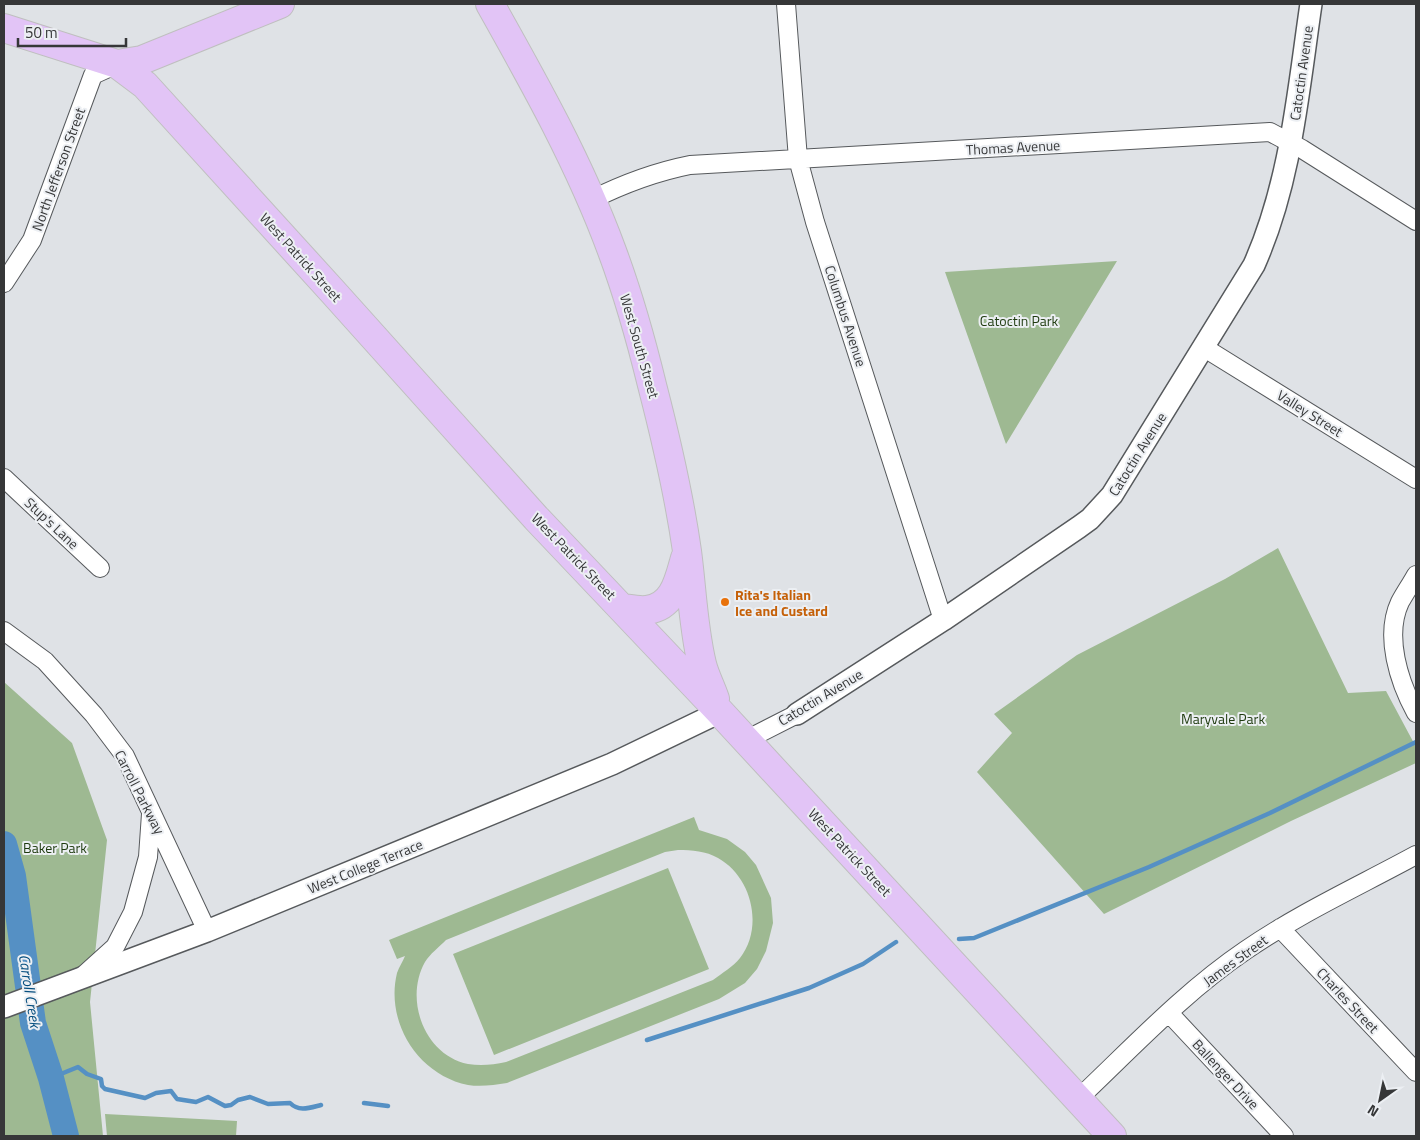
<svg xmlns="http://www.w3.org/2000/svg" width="1420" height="1140" font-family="'Titillium Web',sans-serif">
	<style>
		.green { fill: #9eb992; fill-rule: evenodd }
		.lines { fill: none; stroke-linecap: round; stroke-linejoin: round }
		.stream { stroke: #5590c4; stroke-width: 4.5 }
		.river { stroke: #5590c4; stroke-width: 26 }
		.minor-casing { stroke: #56595c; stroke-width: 20 }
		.tertiary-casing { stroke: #56595c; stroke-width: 24 }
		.primary-casing { stroke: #bfbfbf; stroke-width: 30 }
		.minor { stroke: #fff; stroke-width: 18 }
		.tertiary { stroke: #fff; stroke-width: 21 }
		.primary { stroke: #e2c4f6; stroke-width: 28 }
		.food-dot { fill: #e8710a; stroke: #eceff3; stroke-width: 2 }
		.labels { text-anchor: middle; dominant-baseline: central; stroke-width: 4; stroke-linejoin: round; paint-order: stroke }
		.street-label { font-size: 14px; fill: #363738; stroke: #eceff3 }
		.park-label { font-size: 14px; fill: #1e3a0e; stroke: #eceff3 }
		.food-label { font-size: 14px; font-weight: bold; fill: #c56008; stroke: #eceff3; text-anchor: start }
		.water-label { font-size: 15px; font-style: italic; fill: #044d7e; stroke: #eceff3 }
	</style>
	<rect width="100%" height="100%" fill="#dfe2e6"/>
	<!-- green -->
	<path class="green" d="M1117,261L1006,444L945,272Z
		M1278,548L1348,693L1386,691L1416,747V763L1291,821L1104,914L977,772L1012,733L994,714L1077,655L1225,579Z
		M4,682L72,743L107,840L90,1002L103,1136H4Z
		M694,817L699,830L727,839L745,852L756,865L771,898L773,923L766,951L757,969L745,983L719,999L507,1083C494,1085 481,1087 468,1085C418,1075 385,1022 397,973C399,967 403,961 405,956L397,959L389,940ZM678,850C692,850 706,851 718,858C752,877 764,927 740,958C733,967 722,973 713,980L506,1062C493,1065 480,1066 468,1064C424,1055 404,999 425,962C430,954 439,947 446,940L665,852Z
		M668,868L709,969L494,1055L453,954Z
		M105,1114L237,1121L236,1136H107Z"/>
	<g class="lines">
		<!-- stream -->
		<path class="stream" d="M959,939L974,938L1149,867L1270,813L1416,742
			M647,1040L809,988L863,964L896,942
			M51,1078L78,1067L87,1074L101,1079L102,1086L105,1089L145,1098L156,1093L171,1091L177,1099L196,1102L208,1097L225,1106L231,1105L238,1100L250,1097L268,1104L290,1103C299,1112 309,1108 321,1105
			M364,1103L388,1106"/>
		<!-- river -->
		<path class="river" d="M4,844L13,876L33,1023L51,1078L66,1136"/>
		<!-- minor casing -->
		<g class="minor-casing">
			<path id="minor" d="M786,4L798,159L815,222L943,620
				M591,200C623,184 655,172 690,165L1270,132L1302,149L1416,221
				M4,283L32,240L93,75L117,64
				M1203,347L1416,479
				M4,478L100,568
				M1416,575C1411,584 1405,593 1400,602C1384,636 1399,682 1416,713
				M4,631L45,661L94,715L125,756L207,931
				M746,740L797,714
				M1280,928L1416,1072
				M84,975L115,947L133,912L148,857L151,814
				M1169,1013L1284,1136
				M1078,1099C1132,1048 1184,992 1246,950C1300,913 1359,886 1416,855"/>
		</g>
		<!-- tertiary casing -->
		<g class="tertiary-casing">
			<path id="tertiary" d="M797,714L943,620L1079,527L1090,519L1112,495L1254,265C1291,182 1298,92 1311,4
				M4,1007L207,931L612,764L720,712"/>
		</g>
		<!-- primary casing -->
		<g class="primary-casing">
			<path id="primary" d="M490,4C535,84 580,164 612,251C628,294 641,340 652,385C666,439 679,495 687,551C692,588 693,627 702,664C705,676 711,687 715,699
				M4,28L117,64L145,85L334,293L536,518L720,712L1112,1136
				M117,64L142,60L280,4
				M623,608C630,609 639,611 647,610C674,607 679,579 685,558"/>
		</g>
		<!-- minor -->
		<use href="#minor" class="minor"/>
		<!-- tertiary -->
		<use href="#tertiary" class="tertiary"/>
		<!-- primary -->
		<use href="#primary" class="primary"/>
	</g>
	<!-- markers -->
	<circle class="food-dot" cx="725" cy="602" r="5"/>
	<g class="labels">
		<!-- street labels -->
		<g class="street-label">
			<text transform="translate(1301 73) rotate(-82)">Catoctin Avenue</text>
			<text transform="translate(1013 147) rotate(-3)">Thomas Avenue</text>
			<text transform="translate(58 169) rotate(-70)">North Jefferson Street</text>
			<text transform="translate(301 257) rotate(48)">West Patrick Street</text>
			<text transform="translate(846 316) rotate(72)">Columbus Avenue</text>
			<text transform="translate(640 346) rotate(74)">West South Street</text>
			<text transform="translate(1310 413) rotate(32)">Valley Street</text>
			<text transform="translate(1137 454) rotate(-58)">Catoctin Avenue</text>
			<text transform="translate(52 523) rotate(43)">Stup's Lane</text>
			<text transform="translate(574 556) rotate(46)">West Patrick Street</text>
			<text transform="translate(820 697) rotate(-31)">Catoctin Avenue</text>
			<text transform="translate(140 792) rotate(63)">Carroll Parkway</text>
			<text transform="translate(850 852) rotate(47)">West Patrick Street</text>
			<text transform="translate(365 866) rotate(-22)">West College Terrace</text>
			<text transform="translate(1235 960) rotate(-36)">James Street</text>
			<text transform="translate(1348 1000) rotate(47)">Charles Street</text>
			<text transform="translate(1226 1074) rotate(47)">Ballenger Drive</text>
		</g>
		<!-- park labels -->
		<g class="park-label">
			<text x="1019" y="320">Catoctin Park</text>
			<text x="1223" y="718">Maryvale Park</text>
			<text x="55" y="847">Baker Park</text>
		</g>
		<!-- food labels -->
		<g class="food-label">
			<text x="735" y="594">Rita's Italian<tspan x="735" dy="16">Ice and Custard</tspan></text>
		</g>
		<!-- water labels -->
		<g class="water-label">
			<text transform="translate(30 991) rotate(81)">Carroll Creek</text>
		</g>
	</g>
	<!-- border -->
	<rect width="1420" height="1140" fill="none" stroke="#363738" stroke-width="10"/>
	<!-- north arrow -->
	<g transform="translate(1380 1100) rotate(213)" stroke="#eceff3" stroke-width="4" paint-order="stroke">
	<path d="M0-4L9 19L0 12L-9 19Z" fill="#363738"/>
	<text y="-8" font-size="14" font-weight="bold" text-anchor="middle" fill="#363738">N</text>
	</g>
	<!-- scale -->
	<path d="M18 38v8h108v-8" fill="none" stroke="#363738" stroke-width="2.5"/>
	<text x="25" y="38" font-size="15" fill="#363738" stroke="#eceff3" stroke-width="4" paint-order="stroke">50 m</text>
</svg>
